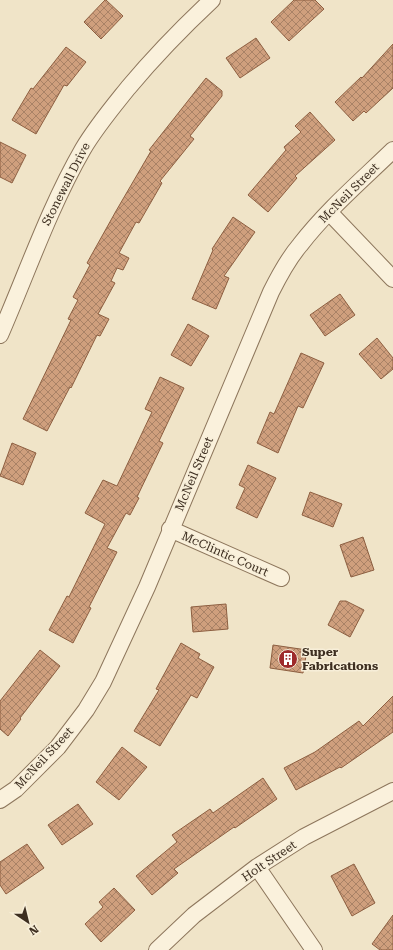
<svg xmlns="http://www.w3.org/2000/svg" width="393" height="950" font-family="'Roboto Serif',serif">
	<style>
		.building { fill: url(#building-cross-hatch); stroke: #8d5f41 }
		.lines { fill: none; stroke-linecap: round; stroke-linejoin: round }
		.street-casing { stroke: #8d765c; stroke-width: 18 }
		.street { stroke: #faf1dc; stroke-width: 16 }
		.labels { text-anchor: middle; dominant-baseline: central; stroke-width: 3; stroke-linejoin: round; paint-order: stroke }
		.street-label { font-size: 12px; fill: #3d2e20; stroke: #f7eed8 }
		.poi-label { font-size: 12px; font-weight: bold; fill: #3d2e20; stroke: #f7eed8; text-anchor: start }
	</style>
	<defs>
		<pattern id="building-cross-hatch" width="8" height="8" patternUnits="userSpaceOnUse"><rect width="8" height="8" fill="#cf9f7d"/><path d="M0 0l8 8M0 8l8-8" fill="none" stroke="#a98266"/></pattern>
	</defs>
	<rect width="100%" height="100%" fill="#f0e4c8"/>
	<!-- building -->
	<path class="building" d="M105,0H106L123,16L101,39L84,22Z
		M294,0H315L324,9L289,41L271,22Z
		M256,38L270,58L240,78L226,58Z
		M393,44V88L366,113L364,111L353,121L335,102L361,77L362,78Z
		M66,47L86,62L67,86L64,85L36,134L12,120L31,88L33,89Z
		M206,78L222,91V96L190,136L194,139L160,181L162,183L139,223L136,222L119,253L129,258L123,270L117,268L111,281L115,283L98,314L109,319L100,336L97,335L71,388L70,387L47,431L23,419L71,320L68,319L78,300L73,297L90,265L87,263L116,211L151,151L149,150Z
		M310,112L335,140L295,176L297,178L268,212L248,195L286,150L284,147L301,132L295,126Z
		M0,142L26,155L12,183L0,177Z
		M233,217L255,232L224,276L229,278L216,309L192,299L213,250L212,249Z
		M340,294L355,315L325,336L310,315Z
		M188,324L209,336L191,366L171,355Z
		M377,338L393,358V369L381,379L359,354Z
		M301,353L324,363L303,408L298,406L278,453L257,443L270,412L274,414Z
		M160,377L184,388L159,441L163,443L137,497L139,498L130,515L126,513L107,548L117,552L89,607L91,608L73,643L49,630L67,596L69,597L105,524L85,513L103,480L117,486L152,412L145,409Z
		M12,443L36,453L23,485L0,476Z
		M248,465L276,478L257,518L236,508L245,488L239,485Z
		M310,492L342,504L333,527L302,515Z
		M363,537L374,570L351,577L340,545Z
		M340,601H346L364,610L350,637L328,625Z
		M226,604L228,629L193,632L191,607Z
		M181,643L200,654L198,658L214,667L197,698L191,695L160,746L134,731L159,690L156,689Z
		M273,645L307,650L303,673L270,668Z
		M40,650L60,666L20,718L21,719L8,736L0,729V701Z
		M393,696V732L341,768L340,767L296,790L284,768L315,752L359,721L363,726Z
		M122,747L147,767L119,800L96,782Z
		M263,778L277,799L235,828L234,827L174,869L178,873L152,895L136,876L177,842L172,835L210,809L213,813Z
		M78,804L93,824L62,845L48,825Z
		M27,844L44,868L6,894L0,885V862Z
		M354,864L375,903L352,916L331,876Z
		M114,888L135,910L101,942L85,924L103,907L99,902Z
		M393,915V950H380L372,944Z"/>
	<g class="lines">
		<!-- street casing -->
		<g class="street-casing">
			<path id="street" d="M329,212L393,279
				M0,335C27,273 49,208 83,149C96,127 112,108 128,88C154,57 182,28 212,0
				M170,529L281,578
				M0,800L16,789L58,747L86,710L103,682L147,587L271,292C279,276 288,259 300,245C327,210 361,181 393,150
				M257,867L314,950
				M157,950L194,915L257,867L304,837L393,791"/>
		</g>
		<!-- street -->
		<use href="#street" class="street"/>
	</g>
	<!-- icons -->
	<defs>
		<g id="building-disc" transform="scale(1)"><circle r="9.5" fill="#9e2a2b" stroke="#f7eed8"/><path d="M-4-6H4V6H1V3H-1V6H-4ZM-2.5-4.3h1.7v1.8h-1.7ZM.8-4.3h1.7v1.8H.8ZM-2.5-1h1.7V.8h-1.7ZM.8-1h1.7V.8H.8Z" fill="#fff"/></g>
	</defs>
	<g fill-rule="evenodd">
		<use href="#building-disc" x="288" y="659"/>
	</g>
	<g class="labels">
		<!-- street labels -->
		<g class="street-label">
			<text transform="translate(66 184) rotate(-63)">Stonewall Drive</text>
			<text transform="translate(349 193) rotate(-45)">McNeil Street</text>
			<text transform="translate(194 474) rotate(-67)">McNeil Street</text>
			<text transform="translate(225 554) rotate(24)">McClintic Court</text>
			<text transform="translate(44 758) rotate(-47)">McNeil Street</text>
			<text transform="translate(269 861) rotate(-34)">Holt Street</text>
		</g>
		<!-- poi labels -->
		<g class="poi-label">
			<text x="302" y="652">Super<tspan x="302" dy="14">Fabrications</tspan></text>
		</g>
	</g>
	<!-- north arrow -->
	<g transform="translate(28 922) rotate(145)" stroke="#f7eed8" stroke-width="3" paint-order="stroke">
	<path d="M0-3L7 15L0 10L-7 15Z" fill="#3d2e20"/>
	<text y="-6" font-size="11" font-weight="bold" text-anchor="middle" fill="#3d2e20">N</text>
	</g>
</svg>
